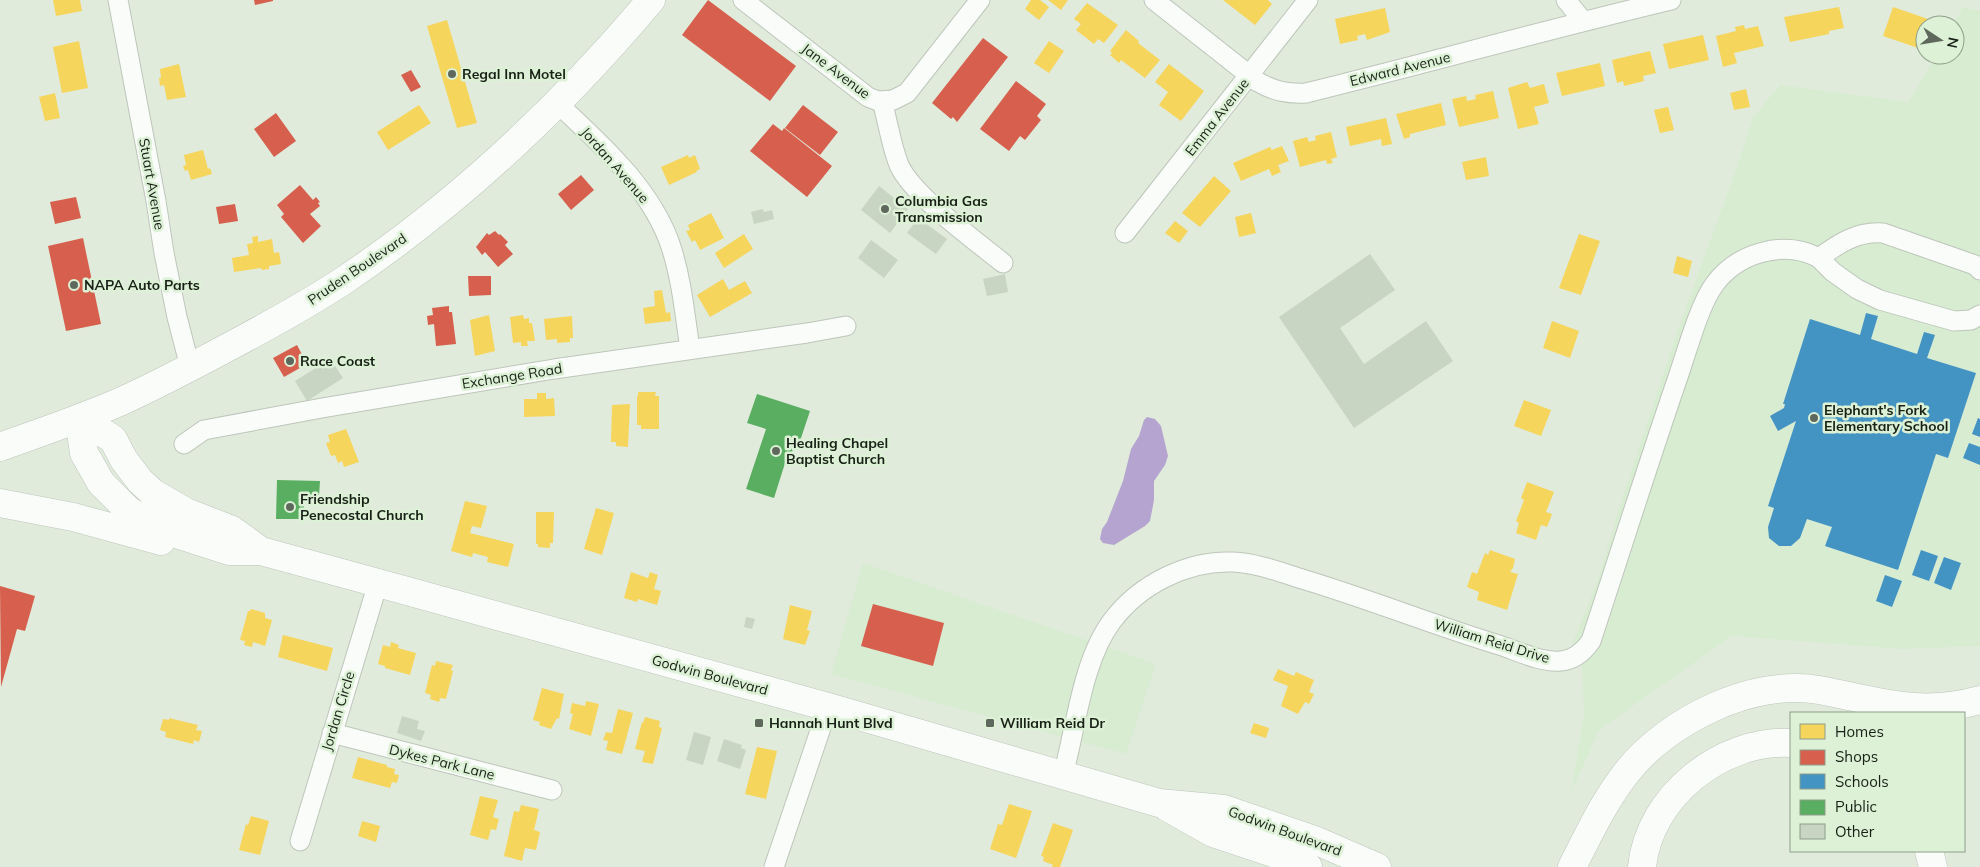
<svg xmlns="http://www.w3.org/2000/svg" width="1980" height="867" font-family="Mulish,sans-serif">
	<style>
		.built { fill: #d8ecd2 }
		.water { fill: #b5a4cf }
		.homes { fill: #f6d55c }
		.shops { fill: #d6604d }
		.schools { fill: #4393c3 }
		.public { fill: #5aae61 }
		.building { fill: #c7d5c2 }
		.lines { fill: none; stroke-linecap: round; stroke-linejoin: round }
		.minor-casing { stroke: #bdc6ba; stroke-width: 21 }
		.primary-casing { stroke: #bdc6ba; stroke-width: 29 }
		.motorway-casing { stroke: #bdc6ba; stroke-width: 29 }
		.minor { stroke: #fafcfa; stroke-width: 19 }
		.primary { stroke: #fafcfa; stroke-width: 28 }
		.motorway { stroke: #fafcfa; stroke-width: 28 }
		.poi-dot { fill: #5f685c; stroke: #dcf1d6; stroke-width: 2 }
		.labels { text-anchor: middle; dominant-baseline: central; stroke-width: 5; stroke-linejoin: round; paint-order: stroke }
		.street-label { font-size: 14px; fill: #192117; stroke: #dcf1d6 }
		.poi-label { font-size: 14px; font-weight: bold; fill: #192117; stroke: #dcf1d6; text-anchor: start }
	</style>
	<rect width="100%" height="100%" fill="#e0ebdc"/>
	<!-- built -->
	<path class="built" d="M1963,7L1980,11V646L1903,649L1732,636L1599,730L1571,793L1584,713L1582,666L1568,655L1598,580L1622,499L1675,338L1740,158L1753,118L1780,85L1909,102L1936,55H1955V25H1953Z
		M863,563L1156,664L1126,754L831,674Z"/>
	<!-- water -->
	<path class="water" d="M1147,417L1155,419L1161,426L1168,456L1165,465L1154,481V500L1150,521L1145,526L1114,545L1103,543L1100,539L1102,529L1107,522L1123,481L1131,449L1139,436L1144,420Z"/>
	<!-- homes -->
	<path class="homes" d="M53,0H80L82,11L56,16Z
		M1031,0H1040L1049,7L1039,20L1025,9Z
		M1048,0H1068L1061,10Z
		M1223,0H1268L1272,4L1255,25Z
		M1087,3L1118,25L1104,43L1098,39L1094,44L1076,30L1081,24L1074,19Z
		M1839,7L1844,28L1829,31V34L1790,42L1784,17Z
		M1893,7L1931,20L1929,25H1925V37L1921,49L1883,36Z
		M1385,8L1390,32L1367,40L1365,34L1357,36L1358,40L1340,44L1335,19Z
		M447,20L477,123L457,128L427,26Z
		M1744,25L1745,29L1758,26L1764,46L1734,53L1737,63L1723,67L1716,36L1736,31L1735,27Z
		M1126,30L1139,41L1138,43L1160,60L1145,78L1121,60L1119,63L1110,55L1112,53L1110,51Z
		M1703,35L1709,60L1669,69L1663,44Z
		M79,41L88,88L62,93L53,47Z
		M1049,41L1064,51L1049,73L1034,63Z
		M1650,51L1656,73L1643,76L1644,81L1624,86L1623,81L1617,83L1612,60Z
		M1600,63L1605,86L1562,96L1556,73Z
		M179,64L186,97L167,100L164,85L160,86L159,78H161L160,69Z
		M1169,64L1204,91L1181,121L1159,105L1168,92L1155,82Z
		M1527,82L1530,88L1544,84L1549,103L1534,107L1539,124L1518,129L1508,88Z
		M1746,89L1750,107L1734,110L1730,93Z
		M1493,91L1499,118L1459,127L1452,99L1466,96L1467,101L1476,99L1475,95Z
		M55,93L60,118L45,121L39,97Z
		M1441,103L1446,125L1410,134V137L1404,139L1396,114Z
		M419,105L431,123L388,150L377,132Z
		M1668,107L1674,130L1660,133L1654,110Z
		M1386,118L1392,144L1382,146L1381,139L1350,146L1346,127Z
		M1331,132L1337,157L1331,159L1333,163L1327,164L1326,160L1300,167L1293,141L1307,137L1309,142L1316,140L1315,136Z
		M1282,146L1289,161L1278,165L1281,172L1272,176L1269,169L1241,181L1233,163L1270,147L1272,150Z
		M203,150L208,169L210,168L212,174L191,180L188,170L185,171L183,166L186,165L184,155Z
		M688,155L689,158L695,155L700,169L696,171L697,172L669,185L661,167Z
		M1486,157L1489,176L1466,180L1462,162Z
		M1214,176L1231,191L1200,227L1182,213Z
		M711,213L724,238L700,250L695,240L692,242L686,231L690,230L688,225Z
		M1251,213L1256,233L1239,237L1235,217Z
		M1175,221L1188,231L1179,243L1165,233Z
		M744,234L753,249L724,268L715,253Z
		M1579,234L1600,241L1581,295L1559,288Z
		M258,236V242L272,239L274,253L279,252L281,264L269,266V269L262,270L261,268L234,272L232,258L249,255L247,244L253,243L252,237Z
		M1677,256L1692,261L1688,277L1673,273Z
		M723,279L729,290L745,281L752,293L710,317L697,295Z
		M662,290L666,313L670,312L671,321L645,324L643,308L655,306L654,291Z
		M489,315L495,351L475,356L470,320Z
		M523,315L524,319L529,318V323H532L535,341H527L528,346H521V342L513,343L510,317Z
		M572,316L573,338H570V342L557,343V339L546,340L544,319Z
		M1552,321L1579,331L1570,358L1543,348Z
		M638,392H656L655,396H659V429H641V425H637V396H638Z
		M537,393H546V399L554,398L555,416L524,417V399H537Z
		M1524,400L1551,410L1541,436L1514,426Z
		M630,404L628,447L616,446V442H611L612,405Z
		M346,429L359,462L344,467L342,461L338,463L335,455L331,456L326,443L330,442L328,435Z
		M1527,482L1554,492L1546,512L1552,514L1547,527L1541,525L1536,540L1516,533L1519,523L1516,521L1524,500L1521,498Z
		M465,501L487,506L481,528L472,526L470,533L514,544L508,567L487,562L488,557L473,553L472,557L451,551Z
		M596,508L614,513L602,555L584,549Z
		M536,512H554L553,543H550V548L538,547V544H536Z
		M1490,550L1515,559L1513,568L1510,572L1518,574L1507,610L1477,600L1479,592L1467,587L1472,572L1477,574L1485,553L1488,555Z
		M631,572L648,578L650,572L658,575L654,589L661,591L657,605L638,599L637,602L624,598Z
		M790,605L812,611L807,630L810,631L805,645L783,639Z
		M251,609L265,613V618L272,620L265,646L253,642L252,647L244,645L245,641L240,640L248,611H250Z
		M283,635L333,648L327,671L278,657Z
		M391,642L399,645L398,648L416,653L410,675L385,668V666L378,664L383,645L390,647Z
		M436,661L453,665L451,670L453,671L446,699L440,698L439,702L430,699L431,695L425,693L432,665L435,666Z
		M1278,669L1294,676L1296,672L1314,680L1309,692L1314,694L1309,704L1305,702L1298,714L1281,706L1288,686L1273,680Z
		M542,688L564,694L559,719L557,718L551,729L539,725L540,722L533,720Z
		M586,701L599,704L591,736L569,729L573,714L570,713L572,703L585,706Z
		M618,709L633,713L622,754L606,750L608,741L603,740L606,732L612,733Z
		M645,717L660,721L659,727L662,728L653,764L642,762L645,751L635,749L642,722L643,723Z
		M169,718L198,725L196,730L202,731L199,742L194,740L193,744L165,737L166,732L160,730L163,719L169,720Z
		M1254,723L1269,728L1266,738L1250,733Z
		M757,747L777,751L766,799L745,794Z
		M358,757L387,765V767L395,769L394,774L399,775L397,783L392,782L390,788L352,778Z
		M480,796L498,800L493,817L499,819L496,830L491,829L488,840L470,835Z
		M1009,804L1032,811L1016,858L990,849L998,824L1002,825Z
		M521,805L539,809L534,830L540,832L536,850L525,848L522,861L504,856L514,811L519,812Z
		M251,816L269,821L260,855L239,850L246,824L248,825Z
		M362,821L380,826L376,842L358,836Z
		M1053,823L1073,830L1060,867H1052L1053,865L1043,861L1044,857L1041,856Z"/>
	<!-- shops -->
	<path class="shops" d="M254,0H273V1L255,5Z
		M708,0L796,66L770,101L682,35Z
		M983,38L1008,57L957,122L953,117L951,119L932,103Z
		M411,70L421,87L411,92L401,75Z
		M1016,81L1046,104L1037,116L1041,120L1025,140L1020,136L1009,151L980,129Z
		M803,105L838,132L820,155L785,128Z
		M276,113L296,141L274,157L254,129Z
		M773,124L782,131L784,128L832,166L807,197L750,151Z
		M581,175L594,190L571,210L558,194Z
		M300,185L313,200L316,197L320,202L318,203L320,206L310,214L321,226L303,243L281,217L284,214L277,205Z
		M76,197L81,218L55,224L50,202Z
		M235,204L238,221L219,224L216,207Z
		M495,231L499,235L500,234L508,242L505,245L513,254L498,267L485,252L482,255L476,247L487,233L489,235Z
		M83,238L101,324L66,331L48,246Z
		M468,276H491V295L469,296Z
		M449,306V312H452L456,344L436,346L434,324L428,325L427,316L433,315L432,308Z
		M297,345L307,364L284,377L273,358Z
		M0,586L35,596L25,631L17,629L1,687Z
		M873,604L944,623L933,666L861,646Z"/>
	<!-- schools -->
	<path class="schools" d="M1866,313L1878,316L1871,339L1917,354L1924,332L1935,335L1927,358L1976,373L1948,458L1936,454L1898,570L1825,546L1832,527L1807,519L1800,538L1791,546H1779L1769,538L1768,527L1774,508L1768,506L1796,421L1778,431L1770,416L1784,408L1785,404H1783L1810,319L1860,335Z
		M1978,418L1980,419V437L1972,434Z
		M1969,443L1980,447V465L1963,458Z
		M1921,550L1938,556L1929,581L1912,575Z
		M1944,557L1961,563L1951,590L1934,583Z
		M1885,575L1902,581L1892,607L1876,601Z"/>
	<!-- public -->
	<path class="public" d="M757,394L810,411L800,441L796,440L789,461L786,460L774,498L746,489L766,429L747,423Z
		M277,480L320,481L319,496L304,495V519H276Z"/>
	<!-- building -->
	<path class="building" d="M879,186L908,209L890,233L861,210Z
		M763,209L764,212L772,210L774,219L754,224L751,212Z
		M918,218L947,239L936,254L907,233Z
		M871,240L898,260L884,278L858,258Z
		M1370,254L1395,290L1340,328L1364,364L1426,321L1453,361L1354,428L1279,317Z
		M1005,274L1008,292L987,296L983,279Z
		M327,361L332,368L335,366L343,378L307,401L295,381Z
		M746,617L755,619L752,629L744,627Z
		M402,716L419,721L417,729L425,731L421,741L397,733Z
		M694,732L711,737L703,765L686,760Z
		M724,739L742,745L741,748L746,750L740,769L717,761Z"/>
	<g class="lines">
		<!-- minor casing -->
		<g class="minor-casing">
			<path id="minor" d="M118,0L156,201L164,253L177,317L190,367
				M743,0L868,97L878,101L893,100L907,93L980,0
				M1154,0L1258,82C1274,91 1287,94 1306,93C1428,63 1549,29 1671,0
				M1566,0L1583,21
				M882,101C888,122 891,145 899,165C912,195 976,241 1003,263
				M558,104C602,145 654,191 672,250C682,282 685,316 690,349
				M1125,233L1308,0
				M1980,270L1975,265L1883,233C1858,231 1839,243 1819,258L1833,272L1857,289L1880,300L1954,321L1971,320L1980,315
				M184,444L204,430L322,408L554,369L807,333L846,326
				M332,733L552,790
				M1063,775C1076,728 1082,661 1112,621C1139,585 1187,560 1233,562C1256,563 1280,572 1302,579C1369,599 1433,625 1499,645C1518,651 1541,663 1561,661C1575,660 1584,651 1591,641C1620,553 1648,464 1678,377C1687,351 1699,306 1714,285C1737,253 1784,239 1819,258
				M300,841L378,583
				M774,867L828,707"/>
		</g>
		<!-- primary casing -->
		<g class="primary-casing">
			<path id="primary" d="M79,418L84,453L101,483L128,510L159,528L170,532L229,551H261L378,583L828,707L1159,803L1224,809L1317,841L1377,867
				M79,418L113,439L124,460L140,481L153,493L186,512L232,530L261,551
				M0,447C41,432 84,418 124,400C157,385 189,368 221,351C262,329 304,307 343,281C459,203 561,107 651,0
				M0,503L73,517L161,541
				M1167,807L1213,833L1273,853L1308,867"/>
		</g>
		<!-- motorway casing -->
		<g class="motorway-casing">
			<path id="motorway" d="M1929,851L1933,867
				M1572,867C1589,834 1604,801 1627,772C1667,721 1753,678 1819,690C1879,701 1918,717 1980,700
				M1642,867C1649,796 1722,739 1791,743"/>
		</g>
		<!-- minor -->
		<use href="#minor" class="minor"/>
		<!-- primary -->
		<use href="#primary" class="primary"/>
		<!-- motorway -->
		<use href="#motorway" class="motorway"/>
	</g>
	<!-- markers -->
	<g class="poi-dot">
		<circle cx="452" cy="74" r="5"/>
		<circle cx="885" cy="209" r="5"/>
		<circle cx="74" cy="285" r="5"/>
		<circle cx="290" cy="361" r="5"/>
		<circle cx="1814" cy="418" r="5"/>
		<circle cx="776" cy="451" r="5"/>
		<circle cx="290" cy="507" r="5"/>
		<rect x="754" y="718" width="10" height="10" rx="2.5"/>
		<rect x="985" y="718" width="10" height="10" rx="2.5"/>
	</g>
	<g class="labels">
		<!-- street labels -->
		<g class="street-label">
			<text transform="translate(1400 69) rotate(-14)">Edward Avenue</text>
			<text transform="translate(836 71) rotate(37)">Jane Avenue</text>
			<text transform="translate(1217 117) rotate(-52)">Emma Avenue</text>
			<text transform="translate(615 165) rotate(49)">Jordan Avenue</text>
			<text transform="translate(152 184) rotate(80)">Stuart Avenue</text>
			<text transform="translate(357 269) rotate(-34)">Pruden Boulevard</text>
			<text transform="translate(512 376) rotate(-9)">Exchange Road</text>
			<text transform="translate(1492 641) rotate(17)">William Reid Drive</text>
			<text transform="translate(710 675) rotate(15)">Godwin Boulevard</text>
			<text transform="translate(338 711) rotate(-73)">Jordan Circle</text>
			<text transform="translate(442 762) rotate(14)">Dykes Park Lane</text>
			<text transform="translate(1285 831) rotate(20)">Godwin Boulevard</text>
		</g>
		<!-- poi labels -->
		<g class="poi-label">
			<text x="462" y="74">Regal Inn Motel</text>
			<text x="895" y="201">Columbia Gas<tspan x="895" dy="16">Transmission</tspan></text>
			<text x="84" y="285">NAPA Auto Parts</text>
			<text x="300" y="361">Race Coast</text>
			<text x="1824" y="410">Elephant's Fork<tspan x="1824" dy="16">Elementary School</tspan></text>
			<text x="786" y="443">Healing Chapel<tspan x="786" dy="16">Baptist Church</tspan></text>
			<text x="300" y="499">Friendship<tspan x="300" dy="16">Penecostal Church</tspan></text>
			<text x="769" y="723">Hannah Hunt Blvd</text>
			<text x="1000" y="723">William Reid Dr</text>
		</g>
	</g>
	<!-- legend -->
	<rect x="1790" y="712" width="175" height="140" fill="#dcf1d6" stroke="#8e9e8a"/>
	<rect x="1800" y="724" width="25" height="15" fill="#f6d55c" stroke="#8e9e8a"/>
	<text x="1835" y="737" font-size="15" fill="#192117">Homes</text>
	<rect x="1800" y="750" width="25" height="15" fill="#d6604d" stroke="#8e9e8a"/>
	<text x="1835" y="762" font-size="15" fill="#192117">Shops</text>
	<rect x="1800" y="774" width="25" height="15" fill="#4393c3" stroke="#8e9e8a"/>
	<text x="1835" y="787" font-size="15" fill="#192117">Schools</text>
	<rect x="1800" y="800" width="25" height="15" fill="#5aae61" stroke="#8e9e8a"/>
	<text x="1835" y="812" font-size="15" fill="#192117">Public</text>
	<rect x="1800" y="824" width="25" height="15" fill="#c7d5c2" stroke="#8e9e8a"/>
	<text x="1835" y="837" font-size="15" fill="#192117">Other</text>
	<!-- north arrow -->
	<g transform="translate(1940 40) rotate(102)"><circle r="24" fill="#dcf1d6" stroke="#8e9e8a"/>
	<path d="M0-4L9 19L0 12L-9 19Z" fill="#5f685c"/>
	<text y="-8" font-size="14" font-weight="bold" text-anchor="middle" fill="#192117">N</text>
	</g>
</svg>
